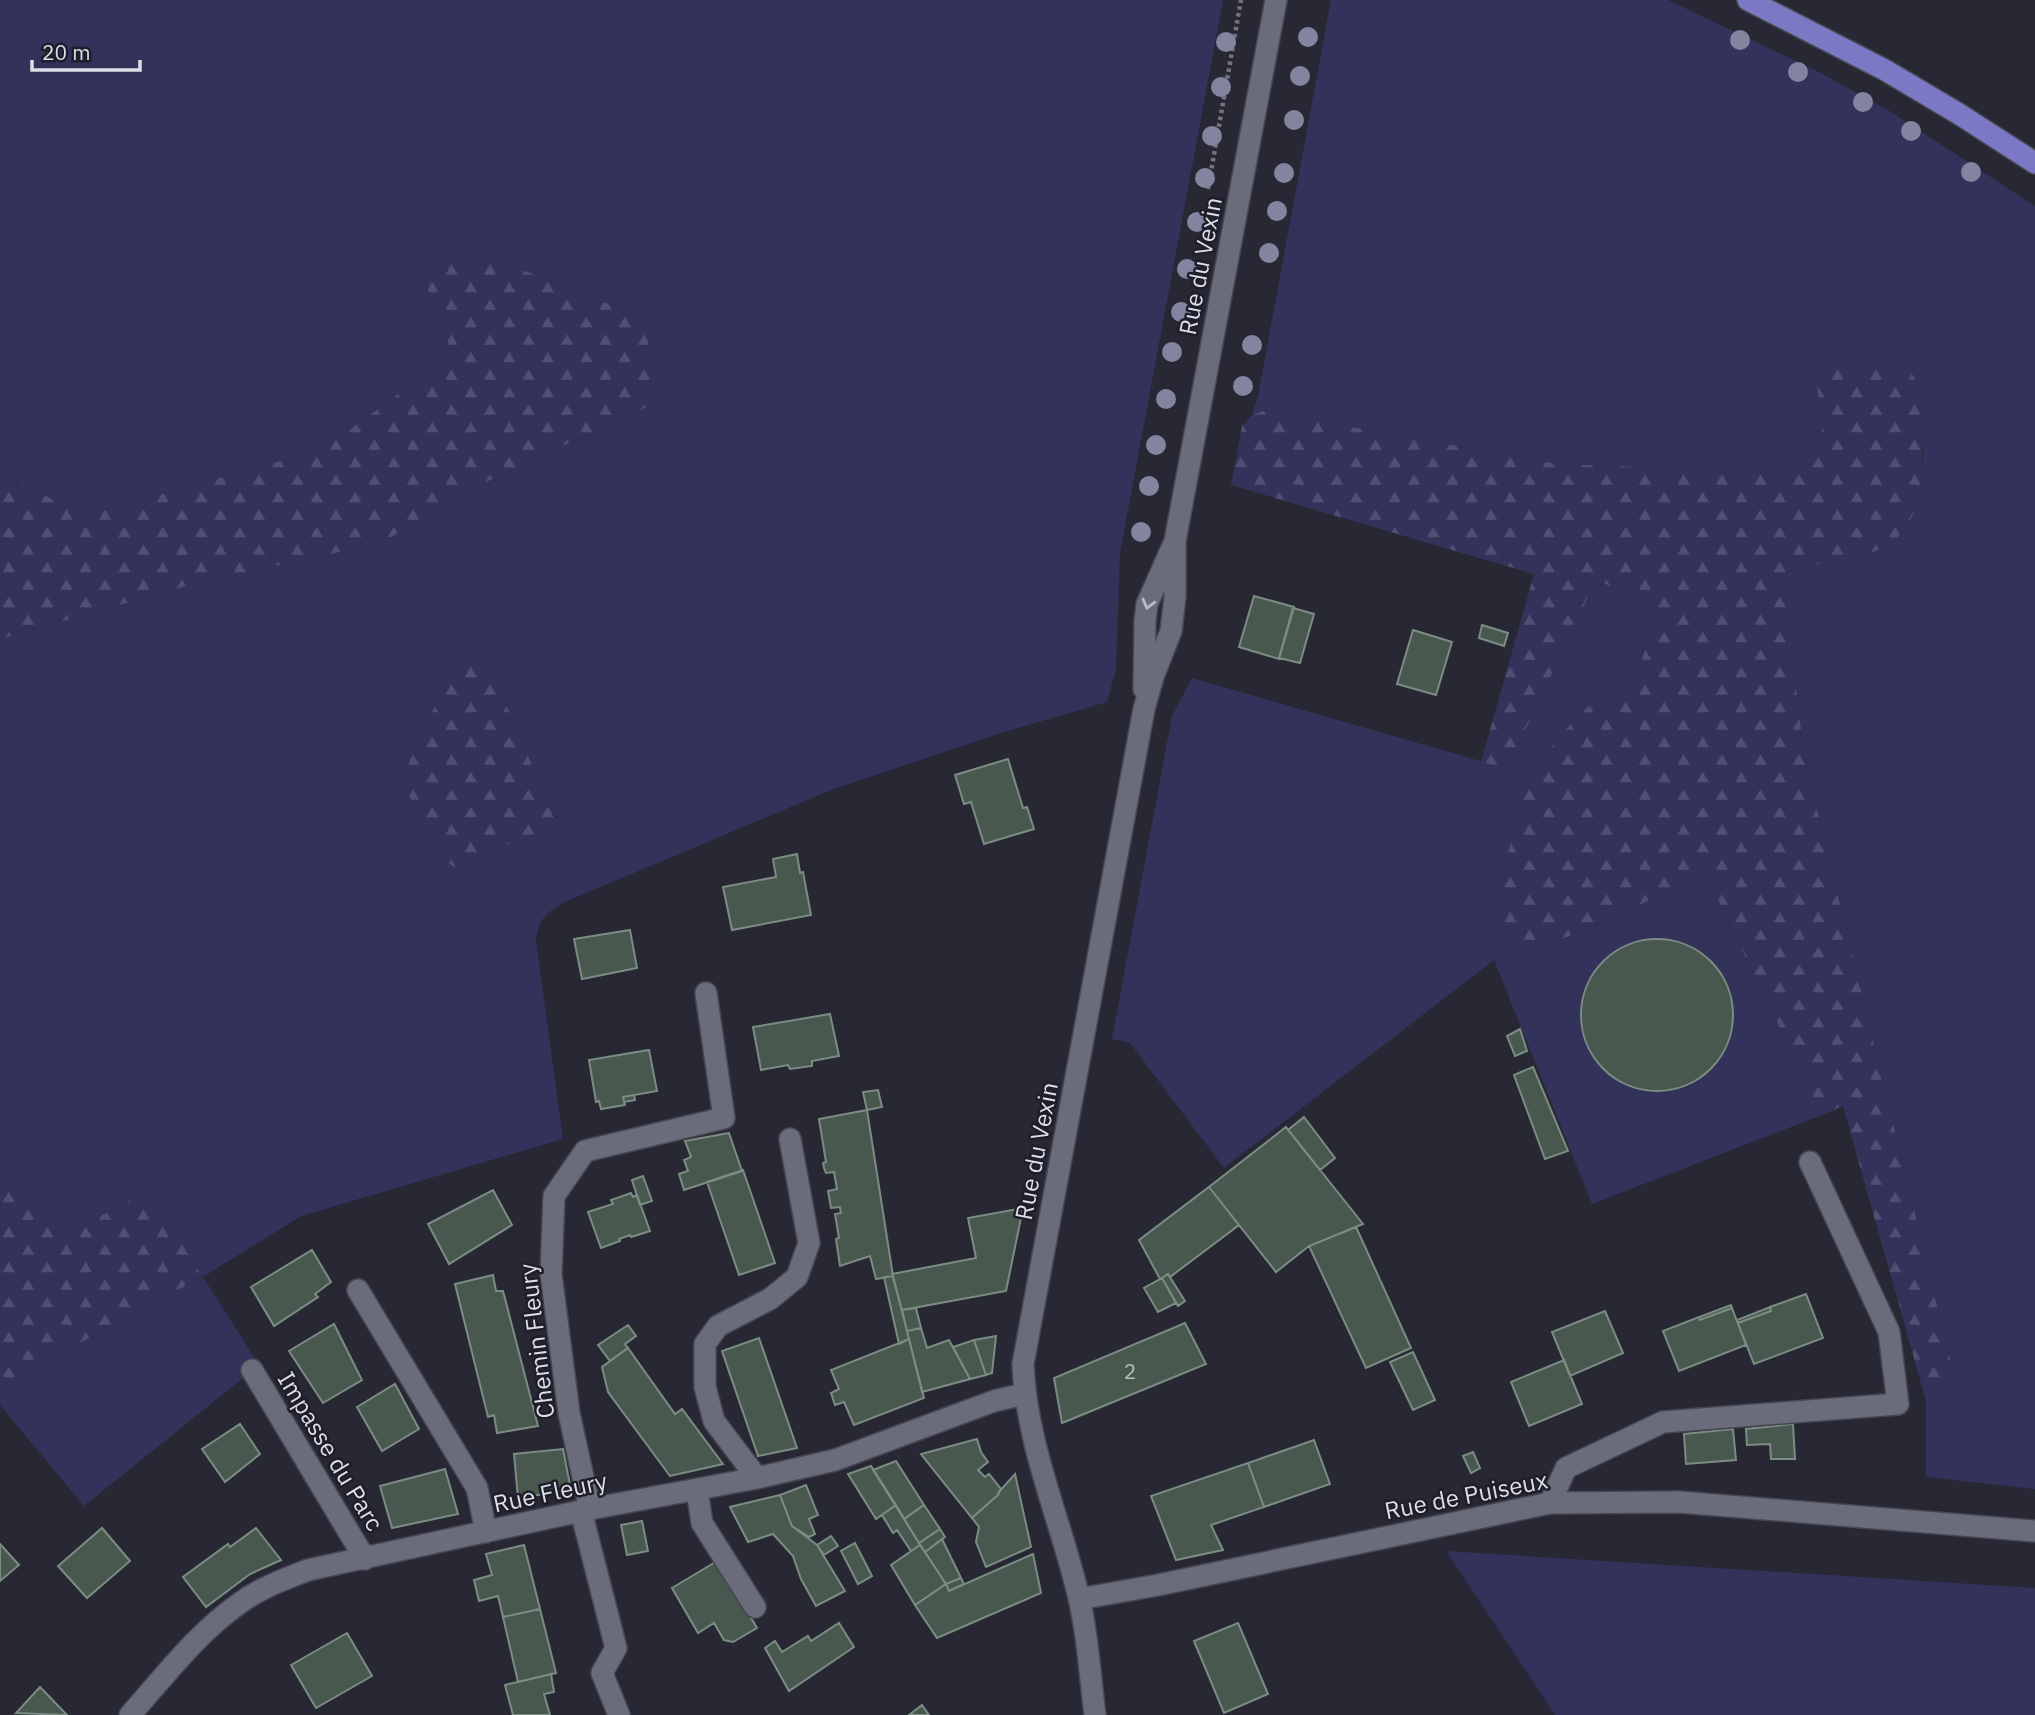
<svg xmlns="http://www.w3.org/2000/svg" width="2035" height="1715" font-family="'IBM Plex Sans',sans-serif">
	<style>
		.grass { fill: #33325b; fill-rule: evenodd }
		.forest { fill: url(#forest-firs) }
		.building { fill: #48584f; stroke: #7b8c83; stroke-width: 2 }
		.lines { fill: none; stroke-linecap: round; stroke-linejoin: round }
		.minor-casing { stroke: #464651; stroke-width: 24 }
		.major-casing { stroke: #464651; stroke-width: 24 }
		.path { stroke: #73747f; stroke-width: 4.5; stroke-dasharray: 3.5 3.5; stroke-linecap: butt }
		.minor { stroke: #6b6c7b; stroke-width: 21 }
		.major { stroke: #7b79c3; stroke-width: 21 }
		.tree { fill: #83849f }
		.oneway { stroke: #bbbcc6 }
		.labels { text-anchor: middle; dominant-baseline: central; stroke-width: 5; stroke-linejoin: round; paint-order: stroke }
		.number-label { font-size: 21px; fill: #b8bcc0 }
		.street-label { font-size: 24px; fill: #dddee6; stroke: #1e1f2b }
	</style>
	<defs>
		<pattern id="forest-firs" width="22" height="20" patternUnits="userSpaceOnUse" patternTransform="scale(1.75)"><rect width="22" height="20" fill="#33325b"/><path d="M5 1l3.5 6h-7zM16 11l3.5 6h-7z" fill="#504f73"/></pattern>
	</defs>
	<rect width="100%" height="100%" fill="#282835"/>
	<!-- grass -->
	<path class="grass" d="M0,0H1223L1120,553L1116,669L1107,702L1001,733L831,790L567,901C546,913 539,917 536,941L563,1139L301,1216L203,1277L259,1365L84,1506L0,1405V1386L202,1277L132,1199C107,1212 72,1237 45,1219C28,1208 14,1190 0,1177V639L193,584L381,543L428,515L439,504L647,407L653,399L645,319L424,279L451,351L448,358L323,449L90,514L62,504L0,472ZM449,676L553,815L564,821L410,759Z
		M1331,0H1668L1819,72L1888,110L2035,206V1489L1926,1477V1401L1955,1379L1804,756L1786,598L1787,573L1797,567L1878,550L1917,503L1923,456L1917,382L1817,386C1819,405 1827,442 1816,458C1810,467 1796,469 1786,472L1558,464L1265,411L1252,415L1258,396Z
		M1603,583L1649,603L1655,619L1633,687L1606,697L1498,887L1502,924L1519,959L1706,875L1822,1115L1592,1204L1494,960L1224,1168L1130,1043L1112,1039L1172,716L1192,678L1501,767L1511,759L1592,589ZM1661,939C1768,953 1745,1105 1645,1089C1626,1086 1608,1076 1596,1060C1558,1005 1597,941 1661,939Z
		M1446,1551L2035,1588V1715H1555Z"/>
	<!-- forest -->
	<path class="forest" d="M447,258H484L505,263L646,319L654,399L647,407L439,504L429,515L381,543L193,584L0,639V472L62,504L90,514L323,449L448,358L451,351L424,279L434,263Z
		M1893,364L1912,374L1917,382C1921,433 1937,526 1878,550C1855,560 1822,563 1797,567L1787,573L1786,598L1804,756L1955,1379L1926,1401L1843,1106L1822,1115L1706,875L1518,959L1502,924L1498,887L1527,788L1556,740L1588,707L1606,697L1633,687L1655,619L1649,603L1603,583L1592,589L1511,760L1501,767L1481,762L1534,574L1231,485L1242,426L1252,415L1264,411L1558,464L1786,472C1796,469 1810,467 1816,458C1827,442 1819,405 1817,386L1829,371L1836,367Z
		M487,660L553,815L564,821L454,867L442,859L408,794L407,775L410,759L449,676Z
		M0,1177C14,1190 28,1208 45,1219C72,1237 108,1212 132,1199L164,1210L202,1277L0,1386Z"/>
	<!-- building -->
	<path class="building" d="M1254,596L1294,607L1279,659L1239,647Z
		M1293,608L1314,614L1300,663L1279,658Z
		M1482,625L1508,633L1504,646L1479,638Z
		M1413,630L1452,642L1436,695L1397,684Z
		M1008,759L1023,808L1027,807L1034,829L984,844L971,802L964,804L955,775Z
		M797,854L800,873L803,872L811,915L732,930L723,887L776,877L773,859Z
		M630,930L637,968L582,979L574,939Z
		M1581 1015a76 76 0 1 1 152 0a76 76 0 1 1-152 0Z
		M830,1014L839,1056L812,1061V1066L790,1069L788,1065L761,1070L753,1027Z
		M1520,1029L1527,1051L1515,1056L1507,1036Z
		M649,1050L657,1091L623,1097L625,1105L601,1109L599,1101L596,1102L589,1060Z
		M1533,1067L1568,1151L1545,1159L1514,1075Z
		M878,1090L882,1107L867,1110L863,1092Z
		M634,1095L635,1100L624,1102L623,1097Z
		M867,1110L893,1276L876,1279L870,1256L840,1266L836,1239L839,1238L835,1214L841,1213L840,1207L831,1208L828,1191L837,1189L834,1172L826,1173L824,1168L823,1163L826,1162L819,1119Z
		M1304,1117L1335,1158L1320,1170L1288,1130Z
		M1286,1127L1363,1224L1309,1246L1276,1272L1209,1187Z
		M729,1133L742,1171L684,1190L679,1174L688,1171L684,1160L691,1157L685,1141Z
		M743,1170L775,1263L739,1275L707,1182Z
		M643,1176L652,1201L640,1205L632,1180Z
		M1209,1187L1239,1225L1170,1277L1168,1274L1160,1279L1139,1240Z
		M493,1190L512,1225L449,1264L428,1224Z
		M631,1193L633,1197L637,1195L650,1231L631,1237L630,1235L619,1239L620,1241L601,1248L588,1212L613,1204L611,1200Z
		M1023,1208L1006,1291L902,1310L892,1274L976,1258L968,1218Z
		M1356,1227L1411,1348L1366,1368L1309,1246Z
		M312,1250L331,1282L315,1294L318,1297L274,1326L251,1287Z
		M1168,1274L1185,1301L1178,1306L1162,1278Z
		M493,1275L496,1291H503L538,1426L497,1433L494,1415L488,1417L455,1284Z
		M893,1276L909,1339L899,1344L884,1277Z
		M1162,1278L1176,1303L1158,1312L1144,1288Z
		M1806,1294L1823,1338L1754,1364L1738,1323L1771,1311L1770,1307Z
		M1731,1305L1732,1308L1700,1320L1699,1317Z
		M1770,1307L1771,1311L1738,1323L1737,1320Z
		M916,1308L921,1328L907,1331L902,1310Z
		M1732,1308L1746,1345L1679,1371L1663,1331L1699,1317L1700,1320Z
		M1605,1311L1623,1353L1570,1376L1552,1332Z
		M1185,1323L1206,1364L1062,1423L1054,1378Z
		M334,1324L362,1380L323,1403L289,1351Z
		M628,1325L636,1336L625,1344L628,1348L610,1361L598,1345Z
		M921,1328L927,1348L949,1340L970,1379L922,1392L907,1331Z
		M996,1336L992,1373L986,1375L974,1340Z
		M759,1338L797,1448L758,1456L722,1351Z
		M909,1339L924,1398L854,1425L844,1402L835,1405L831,1393L839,1389L831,1370Z
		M974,1340L986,1375L970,1379L953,1347Z
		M628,1348L675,1414L682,1409L723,1464L670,1476L608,1392L602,1367Z
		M1413,1352L1435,1400L1413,1410L1390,1362Z
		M1564,1360L1582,1404L1529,1426L1511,1382Z
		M395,1384L419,1429L382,1451L357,1407Z
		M240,1424L260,1454L225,1482L202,1449Z
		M1793,1424L1795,1459H1771L1770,1444L1747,1445L1746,1429Z
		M1733,1429L1736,1460L1686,1464L1684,1434Z
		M977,1439L981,1452L988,1462L978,1470L985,1477L989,1474L1001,1489L998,1493L999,1494L972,1518L921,1454Z
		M1314,1440L1330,1484L1264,1507L1248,1463Z
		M563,1449L571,1490L518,1498L514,1454Z
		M1473,1452L1480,1468L1471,1473L1463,1456Z
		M896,1461L924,1505L904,1519L873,1470Z
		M1248,1463L1264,1507L1211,1525L1223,1550L1176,1560L1151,1496Z
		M871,1466L896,1505L876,1519L848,1474Z
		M445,1469L458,1514L392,1528L380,1486Z
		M1015,1474L1031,1547L986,1567L976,1542L979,1527L972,1518L999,1494L998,1493Z
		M806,1485L818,1515L809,1519L815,1534L809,1537L792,1526L780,1495Z
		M780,1495L792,1526L817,1545L845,1591L816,1606L801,1579L793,1556L773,1534L748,1542L730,1507Z
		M896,1505L920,1545L911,1551L897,1530L893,1533L882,1515Z
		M924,1505L940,1529L919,1543L904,1519Z
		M642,1521L648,1551L627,1555L621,1525Z
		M102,1528L130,1561L87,1598L58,1566Z
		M256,1528L281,1560L250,1574L206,1607L183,1577L228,1544L230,1547Z
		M940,1529L945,1537L925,1552L919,1543Z
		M831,1536L838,1546L824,1555L817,1545Z
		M942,1539L961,1578L946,1584L925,1552Z
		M855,1543L872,1576L858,1584L841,1551Z
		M0,1544L19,1565L0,1581Z
		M524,1545L540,1609L503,1617L498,1596L479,1601L474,1580L492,1575L486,1554Z
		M920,1545L946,1584L915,1605L891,1565Z
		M1033,1554L1041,1593L937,1638L915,1605L946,1584L949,1591Z
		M717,1561L757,1628L733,1642L724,1640L714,1623L698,1633L672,1588Z
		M961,1578L964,1584L949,1591L946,1584Z
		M540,1609L556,1673L518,1682L503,1617Z
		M839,1623L854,1647L789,1691L765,1648L775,1641L782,1652L808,1636L811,1641Z
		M1238,1623L1268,1694L1224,1713L1194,1641Z
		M347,1633L372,1676L316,1708L291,1665Z
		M551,1674L554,1692L544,1694L550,1715H513L505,1685Z
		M40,1687L67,1715L16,1713Z
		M922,1705L929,1715H909Z"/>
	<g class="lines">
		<!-- minor casing -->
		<g class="minor-casing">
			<path id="minor" d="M1144,689L1145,621L1147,604L1175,541L1276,0
				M358,1290L477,1488L486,1532
				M252,1370L365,1559
				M757,1478L714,1421L705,1387V1344L718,1326L770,1299L797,1277L809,1243L790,1139
				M697,1490L702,1523L755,1607
				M1550,1503L1566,1468L1663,1422L1898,1404L1889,1332L1810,1162
				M590,1509L569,1413L551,1274L554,1196L585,1151L724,1118L706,993
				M581,1511L616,1648L602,1673L619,1715
				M1079,1599L1158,1585L1550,1503L1679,1502L2035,1531
				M130,1715C164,1677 197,1633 240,1603C260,1588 285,1579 308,1570L590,1509L757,1478L835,1460L994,1401L1024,1394
				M1095,1715C1090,1676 1088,1636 1079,1598C1061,1521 1026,1444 1023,1364L1144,709L1153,677L1171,631L1175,597V541"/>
		</g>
		<!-- major casing -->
		<g class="major-casing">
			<path id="major" d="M1748,0L1885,70L1959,114L2035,163"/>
		</g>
		<!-- path -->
		<path class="path" d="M1208,189L1241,0"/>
		<!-- minor -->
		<use href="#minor" class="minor"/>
		<!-- major -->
		<use href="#major" class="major"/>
	</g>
	<!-- trees -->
	<g class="tree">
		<circle cx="1308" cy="37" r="10"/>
		<circle cx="1740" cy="40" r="10"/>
		<circle cx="1226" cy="42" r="10"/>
		<circle cx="1798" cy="72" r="10"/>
		<circle cx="1300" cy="76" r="10"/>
		<circle cx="1221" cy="87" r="10"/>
		<circle cx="1863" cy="102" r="10"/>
		<circle cx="1294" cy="120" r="10"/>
		<circle cx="1911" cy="131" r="10"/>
		<circle cx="1212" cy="136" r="10"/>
		<circle cx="1971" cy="172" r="10"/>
		<circle cx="1284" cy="173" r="10"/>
		<circle cx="1205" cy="178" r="10"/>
		<circle cx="1277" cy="211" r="10"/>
		<circle cx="1197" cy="222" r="10"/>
		<circle cx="1269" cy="253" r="10"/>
		<circle cx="1187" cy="269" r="10"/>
		<circle cx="1181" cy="312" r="10"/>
		<circle cx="1252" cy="345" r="10"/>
		<circle cx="1172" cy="352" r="10"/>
		<circle cx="1243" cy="386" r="10"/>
		<circle cx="1166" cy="399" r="10"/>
		<circle cx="1156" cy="445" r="10"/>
		<circle cx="1149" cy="486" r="10"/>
		<circle cx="1141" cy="532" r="10"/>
	</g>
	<!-- one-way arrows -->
	<defs><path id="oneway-chevron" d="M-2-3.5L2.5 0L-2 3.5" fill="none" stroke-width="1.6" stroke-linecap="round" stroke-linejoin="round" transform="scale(1.75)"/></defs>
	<use class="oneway" href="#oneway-chevron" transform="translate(1148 604) rotate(105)"/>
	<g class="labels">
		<!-- number labels -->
		<g class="number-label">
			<text x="1130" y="1371">2</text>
		</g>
		<!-- street labels -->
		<g class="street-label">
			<text transform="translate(1200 266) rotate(-79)">Rue du Vexin</text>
			<text transform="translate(1036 1151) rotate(-79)">Rue du Vexin</text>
			<text transform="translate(536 1341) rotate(-97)">Chemin Fleury</text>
			<text transform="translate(331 1451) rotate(59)">Impasse du Parc</text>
			<text transform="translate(550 1492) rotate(-12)">Rue Fleury</text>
			<text transform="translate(1466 1495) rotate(-11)">Rue de Puiseux</text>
		</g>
	</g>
	<!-- scale -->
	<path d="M32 60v10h108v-10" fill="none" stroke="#dddee6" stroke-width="3.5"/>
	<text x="42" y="60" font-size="21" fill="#dddee6" stroke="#1e1f2b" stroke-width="5" paint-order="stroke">20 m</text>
</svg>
